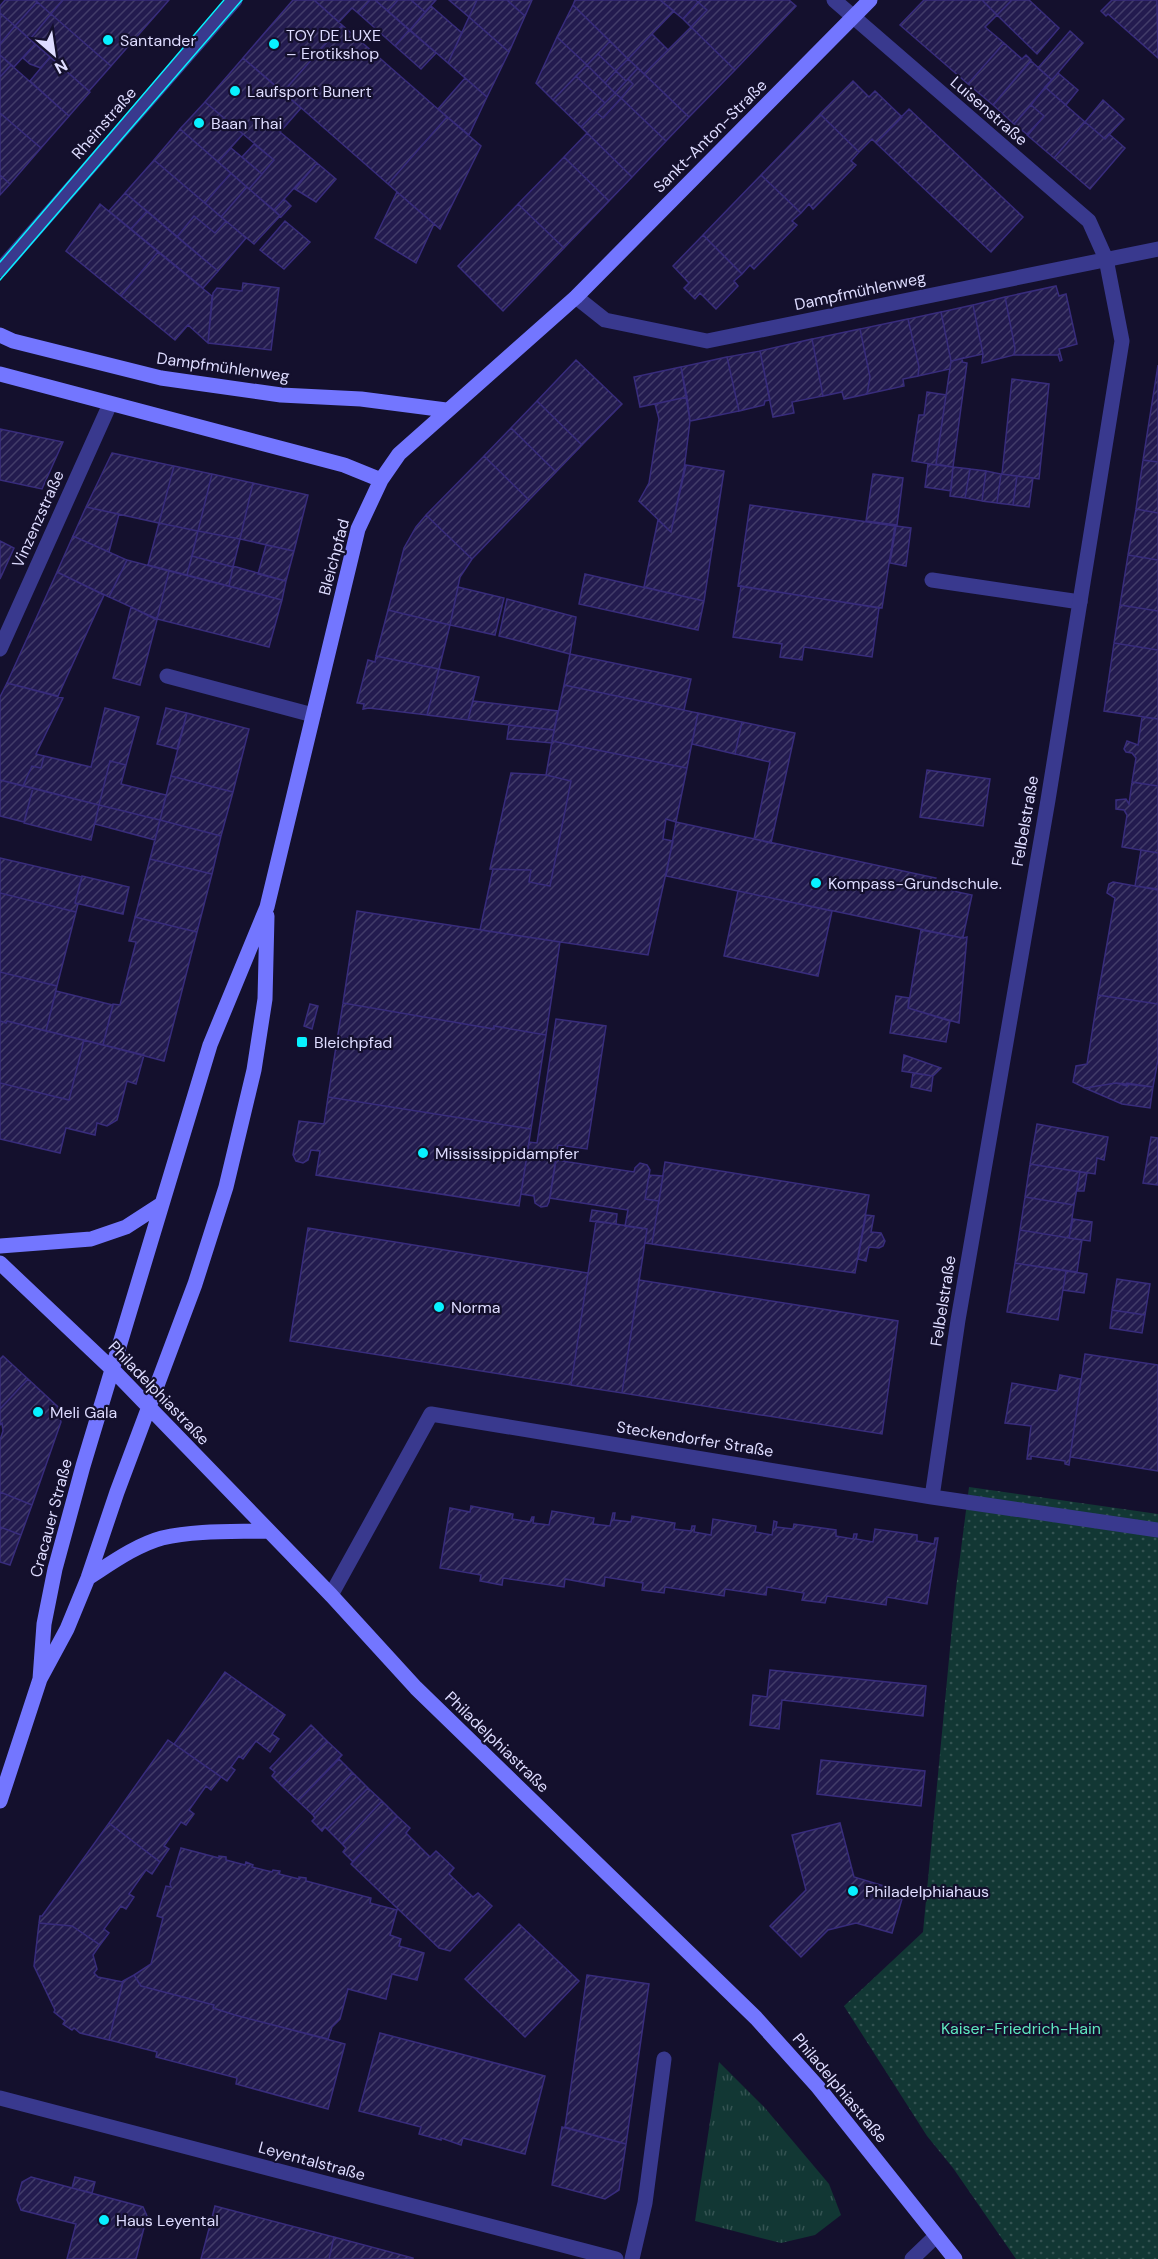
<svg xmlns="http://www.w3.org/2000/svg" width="1158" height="2259" font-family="'DM Sans',sans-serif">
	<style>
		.grass { fill: url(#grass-tufts) }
		.park { fill: url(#park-dots) }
		.building { fill: url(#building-hatch); stroke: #382c7c; stroke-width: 1.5 }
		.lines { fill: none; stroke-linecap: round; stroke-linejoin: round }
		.lane { stroke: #39398e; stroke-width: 15 }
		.street { stroke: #39398e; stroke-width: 15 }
		.secondary { stroke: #7376ff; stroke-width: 15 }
		.tram { stroke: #08f1ff; stroke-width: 1.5 }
		.poi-dot { fill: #08f1ff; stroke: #14102d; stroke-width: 2 }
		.labels { text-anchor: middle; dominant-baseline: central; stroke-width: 4.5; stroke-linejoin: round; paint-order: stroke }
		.poi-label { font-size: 16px; fill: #dedcff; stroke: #14102d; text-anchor: start }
		.street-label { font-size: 16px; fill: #dedcff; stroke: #14102d }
		.park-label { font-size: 16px; fill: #5fe7bf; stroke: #14102d }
	</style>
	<defs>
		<pattern id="grass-tufts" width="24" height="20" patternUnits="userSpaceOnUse" patternTransform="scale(1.5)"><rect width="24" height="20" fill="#123734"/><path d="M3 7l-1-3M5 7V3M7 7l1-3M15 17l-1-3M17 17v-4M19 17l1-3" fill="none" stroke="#345352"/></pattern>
		<pattern id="park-dots" width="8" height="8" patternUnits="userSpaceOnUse" patternTransform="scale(1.5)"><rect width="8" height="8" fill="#123734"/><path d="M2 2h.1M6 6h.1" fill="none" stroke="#345352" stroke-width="1.8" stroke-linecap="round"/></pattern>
		<pattern id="building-hatch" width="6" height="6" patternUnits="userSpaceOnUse" patternTransform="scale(1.5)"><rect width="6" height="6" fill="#231b4f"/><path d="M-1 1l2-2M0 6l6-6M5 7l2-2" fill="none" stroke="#423c69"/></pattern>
	</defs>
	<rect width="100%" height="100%" fill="#14102d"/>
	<!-- grass -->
	<path class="grass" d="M719,2062L765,2108L829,2184L841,2215L815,2235L781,2243L695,2221Z"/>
	<!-- park -->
	<path class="park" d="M969,1487L1158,1514V2259H1016L953,2168L927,2136L844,2006L923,1932L955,1596Z"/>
	<!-- building -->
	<path class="building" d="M5,0H35L37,2L15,26L0,13V6Z
		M35,0H63L51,14Z
		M63,0H169L111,66L51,14Z
		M293,0H314L342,25L283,92L243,58Z
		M314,0H370L358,13L352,8L339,22Z
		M370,0H375L409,30L395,46L358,13Z
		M375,0H398L388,11Z
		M398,0H411L425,12L410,30L388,11Z
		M411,0H436L425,12Z
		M449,0H477L469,17Z
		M477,0H507L525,16L509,52L469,17Z
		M507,0H532L525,16Z
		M575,0H660L674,11L628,59L573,5Z
		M660,0H696L698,2L683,19Z
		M700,0H789L796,6L735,70L691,27L707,10L698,2Z
		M924,0H982L997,15L985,27L1004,43L968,84L900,25Z
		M982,0H1012L997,15Z
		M1012,0H1029L1059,28L1037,54L997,15Z
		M1112,0H1157L1158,58L1108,14L1106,16L1101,11Z
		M37,2L51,14L30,39L15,26Z
		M698,2L707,10L691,27L683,19Z
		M573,5L610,41L587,65L557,37Z
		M431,6L462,33L448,63L410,30Z
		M0,13L15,26L0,44Z
		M51,14L111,66L89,91L30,39Z
		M469,17L509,52L487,97L448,63Z
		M342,25L447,117L388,184L283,92Z
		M15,26L35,44L14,67L0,55V44Z
		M691,27L735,70L689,117L644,74Z
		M409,30L436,53L421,69L395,46Z
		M1070,31L1083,43L1052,80L1038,68Z
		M652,34L668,50L644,74L628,59Z
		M557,37L587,65L553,100L536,83Z
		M610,41L628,59L616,71L598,54Z
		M1004,43L1022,59L1026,55L1031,60L993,105L968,84Z
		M35,44L50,57L41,68L30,64L23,58Z
		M598,54L616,71L605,83L587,65Z
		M0,55L11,65L0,77Z
		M50,57L90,92L69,116L30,81Z
		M243,58L301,108L280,132L317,163L274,210L249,189L274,160L205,102Z
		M628,59L638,68L626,81L616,71Z
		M1031,61L1052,80L1014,124L993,105Z
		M11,65L69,116L41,148L0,113V77Z
		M587,65L615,93L605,103L576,76Z
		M638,68L689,117L666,141L621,98L633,84L628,79Z
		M616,71L626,81L615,93L605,83Z
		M1058,73L1078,90L1066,105L1045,87Z
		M576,76L605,103L581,127L553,100Z
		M465,78L487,97L469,135L438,109Z
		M628,79L633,84L621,98L615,93Z
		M853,81L869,97L875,91L902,117L876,143L872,139L859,152L820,114Z
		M1045,87L1085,122L1054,158L1027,135L1044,116L1031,105Z
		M615,93L621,98L603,118L596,112Z
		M621,98L666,141L632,177L581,127L596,112L603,118Z
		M1103,100L1124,119L1105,139L1085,122Z
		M205,102L243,134L218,162L180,129Z
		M1031,105L1044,116L1028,135L1014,124Z
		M909,109L1023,217L991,252L876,143Z
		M0,113L41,148L10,184L0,175Z
		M820,114L859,152L851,161L856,165L813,209L809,204L801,213L761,175Z
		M447,117L481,146L440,229L388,184Z
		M1085,122L1105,139L1109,134L1125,148L1090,189L1054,158Z
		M180,129L231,173L205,203L154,160Z
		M587,133L632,177L609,201L564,157Z
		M254,144L274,160L262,174L242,157Z
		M231,148L262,174L249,189L218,162Z
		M564,157L609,201L564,248L518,204Z
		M154,160L226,221L215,233L194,216L177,237L125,193Z
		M317,163L336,179L316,202L295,189Z
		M231,173L247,187L221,217L205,203Z
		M0,175L10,184L0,195Z
		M761,175L801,213L792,221L797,225L754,269L750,265L742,274L703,235Z
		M247,187L280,216L254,244L221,217Z
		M397,192L434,224L416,263L375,238Z
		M125,193L147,211L131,229L109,211Z
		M284,199L291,206L281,217L274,210Z
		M100,204L158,252L121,296L66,251Z
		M518,204L564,248L503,311L458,266Z
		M147,211L218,271L203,288L131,229Z
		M194,216L215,233L226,221L246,238L218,271L177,237Z
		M285,221L310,242L284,269L260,250Z
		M703,235L742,274L734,281L738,286L716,309L700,293L695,299L684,288L689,283L673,266Z
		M158,252L212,296L208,343L188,325L175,340L121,296Z
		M243,283L279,288L271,350L208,343L213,293L217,288L242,291Z
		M1056,286L1059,296L1066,294L1077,344L1059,349L1062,360L1060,361L1058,355H1014L1015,348L1005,297Z
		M1005,297L1015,348L1014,355L982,363L983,354L973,305Z
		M973,305L983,354L951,361L941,312Z
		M941,312L951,361L950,369L918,376L919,367L908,319Z
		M908,319L919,367L918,376L903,379L904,386L867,394L870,377L860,329Z
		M860,329L870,377L867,394L844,399L842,392L823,396L812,339Z
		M812,339L823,396L792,402L794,413L773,417L760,351Z
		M760,351L770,400L765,401L764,405L739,411L727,357Z
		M727,357L739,411L690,421L681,367Z
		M963,358L962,362L967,363L953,467L936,464L951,361Z
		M576,360L622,404L582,445L537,401Z
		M1158,365V462L1143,460Z
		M681,367L687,397L640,407L634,377Z
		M1012,379L1049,384L1039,479L1002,474Z
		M927,392L946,395L936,465L912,461L919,415H924Z
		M687,397L690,421L684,470L671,532L639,501L649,483L659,419L655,404Z
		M537,401L582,445L556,472L511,428Z
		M511,428L556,472L529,500L484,456Z
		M0,429L63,442L42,489L0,480Z
		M112,453L174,466L159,523L86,507Z
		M484,456L529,500L472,559L426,515Z
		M1143,460L1158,462V513L1136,509Z
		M928,464L953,467L951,491L925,487Z
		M686,465L724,471L704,601L644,587L658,520L671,532Z
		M174,466L212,474L198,531L159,523Z
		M953,467L970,469L965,498L950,496Z
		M970,469L986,471L982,501L965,498Z
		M986,471L1001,474L997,503L982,501Z
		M212,474L253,483L240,539L198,531Z
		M873,474L903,478L897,525L866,521Z
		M1001,474L1017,476L1013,505L997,503Z
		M1017,476L1033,478L1029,507L1013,505Z
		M253,483L308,495L294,551L240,539Z
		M750,505L895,526L882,608L738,586Z
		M86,507L119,514L109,552L73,536Z
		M1136,509L1158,513V560L1128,555Z
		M426,515L472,559L460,577L450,625L388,610L404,548L416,527Z
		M159,523L198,531L187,575L148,565Z
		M896,526L911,528L906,566L890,563Z
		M198,531L240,539L233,567L192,556Z
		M73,536L127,560L109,597L57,572Z
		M0,541L14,548L0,579Z
		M266,545L294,551L286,581L258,574Z
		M1128,555L1158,560V611L1120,605Z
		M192,556L233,567L229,586L187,575Z
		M127,560L169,571L157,619L109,597Z
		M233,566L286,581L282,600L229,586Z
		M169,571L282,600L269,647L157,619Z
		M57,572L104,595L58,696L7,683Z
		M585,574L704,601L698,630L579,604Z
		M741,586L879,608L872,657L804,647L802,660L780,657L782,644L733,637Z
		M458,587L504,598L495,635L450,625Z
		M507,599L576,617L570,654L499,636Z
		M1120,605L1158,611V650L1114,643Z
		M131,607L157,620L140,685L113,678Z
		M388,610L450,625L439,669L376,656Z
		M1114,643L1158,650V719L1104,711Z
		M570,654L691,679L684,710L564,685Z
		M376,656L439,669L427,715L369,708L363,709L364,704L357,703L368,660L375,662Z
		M439,669L479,677L468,720L427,715Z
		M7,683L63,698L36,754L44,756L41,768L32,766L23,786L0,780V697Z
		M564,685L698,713L687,768L552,741Z
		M473,701L558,711L554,730L468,720Z
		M105,708L139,717L126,765L110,761L99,805L23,786L32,766L41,768L44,756L91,767Z
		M166,708L187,713L177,749L157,744Z
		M187,713L249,729L233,792L171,776Z
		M698,713L742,722L735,754L692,744Z
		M1142,717L1158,719V786L1132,782L1136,758L1132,753L1126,752L1124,749L1127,741L1138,745Z
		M742,722L795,733L771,843L754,839L770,762L735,754Z
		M509,725L554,730L552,743L507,739Z
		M552,741L687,768L676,822L666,819L663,839L673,841L648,955L480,930L493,869L531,870L529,882L550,886L571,781L546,775Z
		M110,761L126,765L121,784L166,795L160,820L99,805Z
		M927,770L990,779L983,826L920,817Z
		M511,773L546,775L571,781L550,886L529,882L531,870L490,869Z
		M171,776L233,792L221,836L160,820Z
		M0,780L33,788L24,822L0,816Z
		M1132,782L1158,786V853L1122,847L1127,815L1124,810L1116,809V800L1126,799L1129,804Z
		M33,788L99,805L91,840L24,823Z
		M99,805L160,820L155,840L95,824Z
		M160,820L221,836L212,874L150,859Z
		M676,822L936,878L934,887L972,895L963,937V938L666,876Z
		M1141,850L1158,853V889L1135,886Z
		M0,858L82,877L75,903L78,904L76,912L0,893Z
		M150,859L212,874L197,932L135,917Z
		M82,876L129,887L123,914L75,903Z
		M1113,882L1158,890V1004L1098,995L1115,898L1107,893L1109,884Z
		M738,891L832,911L818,976L724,956Z
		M0,893L76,912L57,986L0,972Z
		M357,911L560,942L546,1035L494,1026V1029L343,1003Z
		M135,917L197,932L164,1061L103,1045L113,1004L120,1005L136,942L129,941Z
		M921,930L963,938L967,937L959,1023L908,1008Z
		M0,972L57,986L46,1031L7,1021L6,1023L0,1021Z
		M56,991L113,1005L103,1045L46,1031Z
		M1098,995L1158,1004V1060L1153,1087L1127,1083V1086L1116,1083L1085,1088L1073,1082L1076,1066L1087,1064Z
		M896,996L909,998L908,1008L950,1021L946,1042L890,1033Z
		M343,1003L494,1029V1026L546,1035L531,1129L328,1097Z
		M310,1004L318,1006L312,1029L304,1026Z
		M556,1019L606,1026L587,1149L558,1145L549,1202L547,1206L541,1207L535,1203L534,1196L521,1194L529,1142L537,1143Z
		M0,1021L6,1023L7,1021L84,1040L69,1100L0,1083Z
		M84,1040L144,1055L136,1084L127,1081L117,1120L107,1126L97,1123L95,1135L66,1128L60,1153L0,1139V1083L69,1100Z
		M904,1055L941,1068L933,1076L902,1071Z
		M913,1073L933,1076L931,1091L911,1087Z
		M1116,1083L1153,1087L1150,1108L1122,1104L1085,1088Z
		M328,1097L531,1129L519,1206L316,1175L320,1151L311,1150L308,1160L303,1163L296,1161L293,1155L299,1121L324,1124Z
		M1037,1124L1108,1137L1104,1160L1097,1158L1095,1174L1030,1164Z
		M1151,1137L1158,1138V1185L1143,1183Z
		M556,1160L634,1172L635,1168L640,1163L647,1165L650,1170L645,1199L659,1201L652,1244L645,1243L647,1229L625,1226L628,1210L550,1198Z
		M665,1162L869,1195L855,1273L652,1244Z
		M1030,1164L1080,1172L1074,1205L1025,1197Z
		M1080,1172L1087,1173L1084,1191H1077Z
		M649,1175L663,1176L659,1201L645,1199Z
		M1025,1197L1074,1205L1069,1238L1020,1230Z
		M592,1210L617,1214L616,1224L590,1221Z
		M866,1215L874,1216L871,1232L881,1233L885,1241L883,1246L879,1248L869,1247L866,1261L858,1259Z
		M1073,1219L1092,1222L1090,1241L1069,1238Z
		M596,1221L647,1229L622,1393L571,1385Z
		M308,1228L588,1273L571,1385L290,1341Z
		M1020,1230L1082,1240L1077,1272L1015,1263Z
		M1015,1263L1066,1271L1058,1320L1007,1312Z
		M1066,1271L1087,1274L1084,1293L1063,1290Z
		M1117,1279L1150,1284L1145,1315L1112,1310Z
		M639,1280L898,1321L882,1434L622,1393Z
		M1112,1310L1145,1315L1142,1333L1110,1328Z
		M1085,1354L1158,1365V1471L1070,1457Z
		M3,1356L28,1379L0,1409V1359Z
		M1060,1375L1081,1379L1069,1465L1065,1464V1461L1031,1456V1459H1027L1031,1426L1005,1423L1012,1383L1057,1391Z
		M28,1379L58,1407L61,1422L32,1505L0,1492V1440L3,1431L2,1423L0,1425V1409Z
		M0,1492L32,1505L21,1535L0,1527Z
		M471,1506L513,1514L512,1519L530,1522L532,1517H534L533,1523L549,1525L552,1511L594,1518L593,1524L610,1526L613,1513H615L614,1520L631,1522L632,1516L675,1523L674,1529L691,1531L692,1526H695L694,1532L711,1535L713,1519L756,1526L755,1532L772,1535L774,1521L777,1522L776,1527L793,1529L794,1524L836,1530V1536L853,1539L854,1534H857L856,1539L873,1542L875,1529L917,1535V1541L934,1544L935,1538H938L927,1604L887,1597L886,1605L827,1596L825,1603L802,1600L804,1593L767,1587L766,1595L725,1589L724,1596L665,1587L664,1593L642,1590L643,1583L605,1577L604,1586L565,1579L564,1587L503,1578L502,1585L480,1581L481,1575L440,1568L450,1508L470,1512Z
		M0,1527L21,1535L10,1565L0,1562Z
		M770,1670L926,1686L923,1716L782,1700L779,1729L750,1725L753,1695L767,1697Z
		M225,1672L285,1715L272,1734L279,1739L270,1752L256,1741L243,1759L239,1756L231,1767L235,1770L227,1781L174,1744Z
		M311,1725L327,1741L282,1786L272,1776L275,1772L270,1768Z
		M168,1740L221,1777L211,1790L206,1786L189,1810L194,1814L186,1825L181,1822L164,1846L169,1849L160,1862L109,1823Z
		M327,1741L342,1755L298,1801L282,1786Z
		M339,1759L353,1773L313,1815L298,1801Z
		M821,1760L925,1771L921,1806L817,1794Z
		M353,1773L368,1788L327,1829L325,1827L322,1831L312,1821L315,1818L313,1815Z
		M368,1788L382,1801L342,1844L327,1829Z
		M382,1801L397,1816L353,1862L343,1852L346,1848L342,1844Z
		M397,1816L410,1828L406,1833L430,1857L436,1851L454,1868L449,1874L473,1897L478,1893L492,1906L450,1951L439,1948L351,1864Z
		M109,1823L160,1862L152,1874L146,1870L129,1894L134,1897L126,1909L121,1906L104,1929L109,1933L100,1945L72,1926L39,1923L40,1916H42Z
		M840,1823L854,1877L904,1892L892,1933L856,1923L828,1930L801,1957L770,1926L806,1890L792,1835Z
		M181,1848L219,1858V1856L226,1857V1860L245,1865L246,1862L253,1865L252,1867L272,1872L273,1870L280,1871L279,1874L299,1879V1877L306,1878V1881L371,1898L370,1903L397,1910L390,1935L401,1939L399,1946L424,1953L417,1980L392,1974L386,1999L348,1989L340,2019L332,2027L328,2039L235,2015L213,2008L214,2005L141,1986L134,1975L151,1964L163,1918L157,1916L166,1886L171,1887L170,1884Z
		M39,1923L72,1926L100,1945L93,1955L97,1969L94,1973L98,1977L123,1982L109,2040L80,2033L74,2028L72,2030L63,2024L65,2021L54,2012L55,2010L34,1966Z
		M519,1924L579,1981L525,2037L465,1979Z
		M134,1975L141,1986L214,2005L213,2008L235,2015L345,2044L328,2109L236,2084L237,2078L156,2057L157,2052L109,2040L123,1981Z
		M587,1975L649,1984L626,2144L565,2127Z
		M380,2033L545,2076L525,2154L463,2138L461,2145L441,2138V2140L419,2134L421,2127L359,2111Z
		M562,2127L626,2144L619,2190L605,2199L552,2185Z
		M31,2177L143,2207L147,2216L136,2259H67L76,2224L21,2210L17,2200L22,2182Z
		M75,2177L95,2182L92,2193L72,2188Z
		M215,2206L334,2237L329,2259H201Z
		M334,2237L413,2258V2259H329Z"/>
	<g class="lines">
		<!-- lane -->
		<path class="lane" d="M932,580L1080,602
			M167,676L313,715
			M632,2259L645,2203L664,2059"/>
		<!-- street -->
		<path class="street" d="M834,0L1089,221L1106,259L1122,341L1048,800L958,1320L932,1497
			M0,270L235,0
			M576,297L605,320L707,341L1158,249
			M0,649L110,404
			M331,1595L431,1414L932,1497L1158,1530
			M0,2098L616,2259
			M912,2259L936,2236"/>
		<!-- secondary -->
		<path class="secondary" d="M0,335L13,341L161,378L281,395L361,399L446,410
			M0,374L344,465L381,480
			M0,1246L91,1239L126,1227L160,1205
			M0,1263L112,1369L331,1595L416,1688L756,2018L818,2087L955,2259
			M88,1578C110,1564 136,1545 162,1538C196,1530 234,1532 268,1531
			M40,1679L44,1624L55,1569L83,1466L210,1045L267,907L358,529L381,480L399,454L576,297L870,0
			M0,1801L40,1679L67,1629L88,1578L117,1492L195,1284L226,1187L254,1070L265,999L267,916"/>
		<!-- tram -->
		<path class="tram" d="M0,262L224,0
			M0,280L242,0"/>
	</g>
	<!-- markers -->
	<g class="poi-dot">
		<circle cx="108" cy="40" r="6"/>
		<circle cx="274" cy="44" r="6"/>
		<circle cx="235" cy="91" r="6"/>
		<circle cx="199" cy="123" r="6"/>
		<circle cx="816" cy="883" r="6"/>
		<rect x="296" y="1036" width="12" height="12" rx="3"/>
		<circle cx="423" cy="1153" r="6"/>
		<circle cx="439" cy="1307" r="6"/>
		<circle cx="38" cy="1412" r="6"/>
		<circle cx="853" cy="1891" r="6"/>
		<circle cx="104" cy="2220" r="6"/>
	</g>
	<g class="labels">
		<!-- poi labels -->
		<g class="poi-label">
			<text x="286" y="35">TOY DE LUXE<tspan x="286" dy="18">– Erotikshop</tspan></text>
			<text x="120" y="40">Santander</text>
			<text x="247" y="91">Laufsport Bunert</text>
			<text x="211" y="123">Baan Thai</text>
			<text x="828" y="883">Kompass-Grundschule.</text>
			<text x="314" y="1042">Bleichpfad</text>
			<text x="435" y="1153">Mississippidampfer</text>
			<text x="451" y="1307">Norma</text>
			<text x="50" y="1412">Meli Gala</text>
			<text x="865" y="1891">Philadelphiahaus</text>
			<text x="116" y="2220">Haus Leyental</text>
		</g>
		<!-- street labels -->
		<g class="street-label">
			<text transform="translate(989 111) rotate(41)">Luisenstraße</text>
			<text transform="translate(104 123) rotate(-49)">Rheinstraße</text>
			<text transform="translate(710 136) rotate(-45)">Sankt-Anton-Straße</text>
			<text transform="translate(860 291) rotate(-12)">Dampfmühlenweg</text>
			<text transform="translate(223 367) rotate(8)">Dampfmühlenweg</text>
			<text transform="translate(38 519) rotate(-66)">Vinzenzstraße</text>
			<text transform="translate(334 557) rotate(-75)">Bleichpfad</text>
			<text transform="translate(1025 821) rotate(-80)">Felbelstraße</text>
			<text transform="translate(943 1301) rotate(-81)">Felbelstraße</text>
			<text transform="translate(159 1393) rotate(46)">Philadelphiastraße</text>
			<text transform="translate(695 1439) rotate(9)">Steckendorfer Straße</text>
			<text transform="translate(51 1518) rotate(-75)">Cracauer Straße</text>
			<text transform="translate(497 1742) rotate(44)">Philadelphiastraße</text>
			<text transform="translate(840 2088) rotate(50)">Philadelphiastraße</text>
			<text transform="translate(312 2161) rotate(15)">Leyentalstraße</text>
		</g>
		<!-- park labels -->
		<g class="park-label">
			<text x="1021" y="2028">Kaiser-Friedrich-Hain</text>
		</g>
	</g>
	<!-- north arrow -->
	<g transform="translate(54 54) rotate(151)" stroke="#14102d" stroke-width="4.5" paint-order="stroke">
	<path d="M0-4.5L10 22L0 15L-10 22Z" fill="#dedcff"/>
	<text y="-9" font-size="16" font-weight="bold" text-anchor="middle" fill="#dedcff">N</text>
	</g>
</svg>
